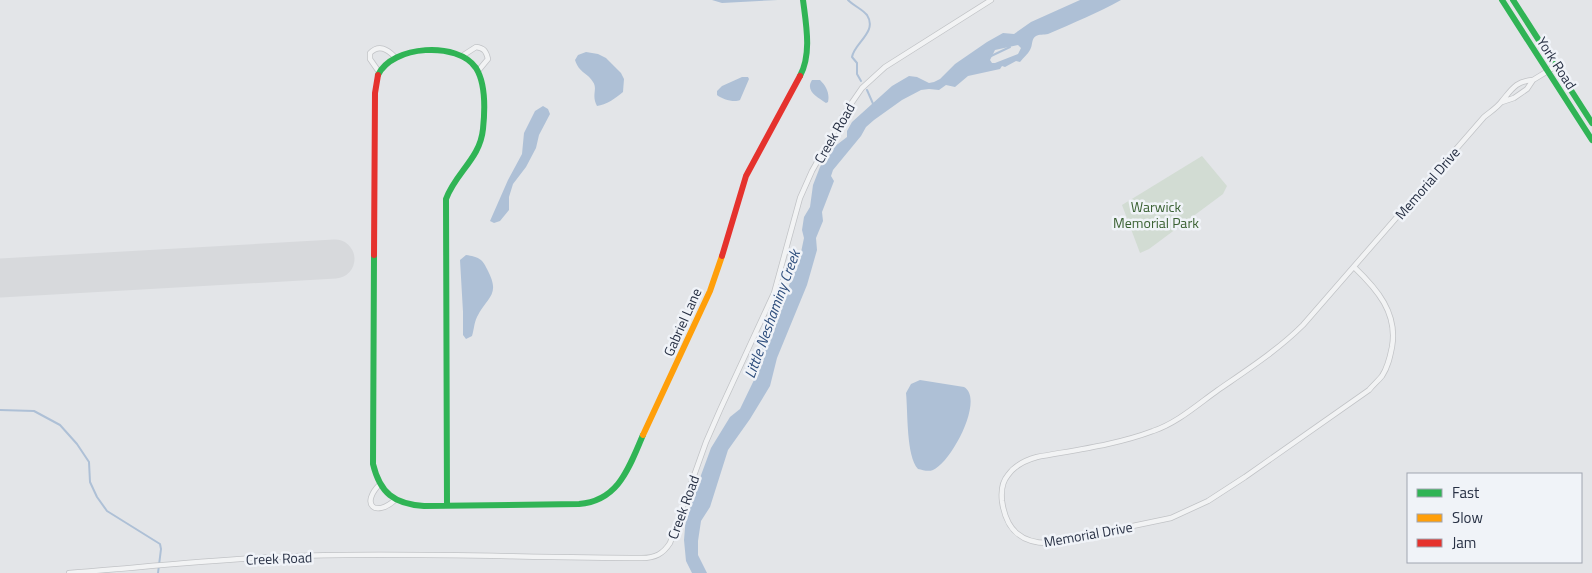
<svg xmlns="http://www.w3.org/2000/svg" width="1592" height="573" font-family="'Titillium Web',sans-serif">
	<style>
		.green { fill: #d2dcd3 }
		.water { fill: #aec0d6; fill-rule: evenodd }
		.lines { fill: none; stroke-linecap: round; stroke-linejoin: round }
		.stream { stroke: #aec0d6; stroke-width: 2 }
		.runway { stroke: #d7d9dc; stroke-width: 39 }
		.street-casing { stroke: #c1c3c6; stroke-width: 6 }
		.street { stroke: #f2f3f4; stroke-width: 4.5 }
		.fast { stroke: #30b455; stroke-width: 6 }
		.slow { stroke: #ff9f0a; stroke-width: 6 }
		.jam { stroke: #e5322d; stroke-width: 6 }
		.labels { text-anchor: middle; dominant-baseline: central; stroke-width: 5; stroke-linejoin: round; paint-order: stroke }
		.street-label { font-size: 14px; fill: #273044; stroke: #f0f3f8 }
		.park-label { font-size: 14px; fill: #3a6133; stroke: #f0f3f8 }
		.water-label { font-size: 15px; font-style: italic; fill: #2d4d7c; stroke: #f0f3f8 }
	</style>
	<rect width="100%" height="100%" fill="#e3e5e8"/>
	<!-- green -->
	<path class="green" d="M1202,156L1227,186L1223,194L1149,249L1140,253L1122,205Z"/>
	<!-- water -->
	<path class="water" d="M712,0H778L722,3Z
		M1080,0H1121C1098,13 1073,23 1048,34C1044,35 1039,34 1036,36C1031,39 1033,45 1030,50C1028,54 1023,58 1020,62L1016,61L1005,67L1002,66L1000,69L968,76L955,87L946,85L939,90L929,89L921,90L902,100L874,120L866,127L861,136L833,170L831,176L834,181L822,212L823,221L816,238L817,250L807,285L777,358L770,386L750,419L728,450L710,507L701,521L698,541V555L707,573H692L686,561L684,540L686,516L693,497L711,448L730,417L740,409L754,380L760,348L768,327L788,288L800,257L804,238L802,230L804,217L810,207L813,185L820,167L830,150L847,137V131L852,122L892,86L909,76L917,77L929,83L934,82L940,79L955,64L987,42L1003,33L1014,34L1031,22ZM1018,45L1021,48L1018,54L995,63H992L990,60L995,50Z
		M586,52L598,54L606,58L621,73L624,79L623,92C616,98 606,105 597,106C591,95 598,89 593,82C588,73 579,73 575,60L578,55Z
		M742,77H748L749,79L740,100C734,103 722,99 717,95V91L722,86Z
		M812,80H820C826,86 830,93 828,102L826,103C817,97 805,91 812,80Z
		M543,106L548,109L550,114L539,135L536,148L526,167L513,184L509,197V210L500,221L494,223L490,221L508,180L522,154L524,133L535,111Z
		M466,255C478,257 482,258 487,269C501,295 488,296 477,317C474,323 474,330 472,336L466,339L463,335V312L460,260Z
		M920,380L964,387C985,399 951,463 933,470C928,472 923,470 918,469C906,456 908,412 906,393L911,384Z"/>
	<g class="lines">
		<!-- stream -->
		<path class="stream" d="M848,0C854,6 862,9 867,15C878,32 854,43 852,57L857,63V74L861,81
			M989,57L1010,47
			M867,90L874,106
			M0,410L34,411L60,425L77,444L89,462L90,482L97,497L107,511L160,544L161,549L158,573"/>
		<!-- runway -->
		<path class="runway" d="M0,278L335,259"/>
		<!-- street casing -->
		<g class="street-casing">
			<path id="street" d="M462,56L476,47C484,48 486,51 488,59L478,71
				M379,72L370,59V53C379,44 387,49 395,57
				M1502,102L1514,98L1527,89L1533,80L1556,66
				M1354,267C1377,289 1398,313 1392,347C1390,357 1388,367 1382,376C1378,381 1373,385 1369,390L1245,477L1208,501L1171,518L1051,543C1021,544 1006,530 1002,501C1001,492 1002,482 1008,475C1015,465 1026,460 1037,457C1075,450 1116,445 1153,431C1177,423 1197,405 1218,390C1247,370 1278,350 1303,325L1484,117C1490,112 1498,107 1502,101C1512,89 1516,81 1533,80
				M380,484C360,504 375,518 395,500
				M69,573C145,567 220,559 296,556C411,552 527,558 642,558C655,558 663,554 670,543L706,442L720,410L774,293L800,198L812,171L844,114L862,88L885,67L991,0"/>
		</g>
		<!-- street -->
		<use href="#street" class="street"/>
		<!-- fast -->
		<path class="fast" d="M1502,0L1592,140
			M1513,0L1592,123
			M378,75C392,45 458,41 476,68C486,84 485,110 483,129C480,159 456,172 446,199L447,505
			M800,76C812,54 806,24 803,0
			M374,255L373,464C380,493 394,504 424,506L579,504C619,501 629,467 643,435"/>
		<!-- slow -->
		<path class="slow" d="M643,435L710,291L722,256"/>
		<!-- jam -->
		<path class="jam" d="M374,255L375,93L378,75
			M722,256L746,176L800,76"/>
	</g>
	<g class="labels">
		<!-- street labels -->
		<g class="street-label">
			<text transform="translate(1557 63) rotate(57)">York Road</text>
			<text transform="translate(834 133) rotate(-60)">Creek Road</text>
			<text transform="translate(1427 183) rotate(-49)">Memorial Drive</text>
			<text transform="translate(682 322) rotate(-66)">Gabriel Lane</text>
			<text transform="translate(683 507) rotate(-70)">Creek Road</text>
			<text transform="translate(1088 534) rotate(-10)">Memorial Drive</text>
			<text transform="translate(279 558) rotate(-2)">Creek Road</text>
		</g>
		<!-- park labels -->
		<g class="park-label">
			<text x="1156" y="206">Warwick<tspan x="1156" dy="16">Memorial Park</tspan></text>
		</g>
		<!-- water labels -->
		<g class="water-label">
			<text transform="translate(772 314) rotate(-70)">Little Neshaminy Creek</text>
		</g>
	</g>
	<!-- legend -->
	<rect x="1407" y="473" width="175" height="90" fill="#f0f3f8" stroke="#a0a5b0"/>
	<rect x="1417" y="489" width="25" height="8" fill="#30b455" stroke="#a0a5b0"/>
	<text x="1452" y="498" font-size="15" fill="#273044">Fast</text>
	<rect x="1417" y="514" width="25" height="8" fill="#ff9f0a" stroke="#a0a5b0"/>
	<text x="1452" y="523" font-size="15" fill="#273044">Slow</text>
	<rect x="1417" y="539" width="25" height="8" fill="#e5322d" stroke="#a0a5b0"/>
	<text x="1452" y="548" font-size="15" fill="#273044">Jam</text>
</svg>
